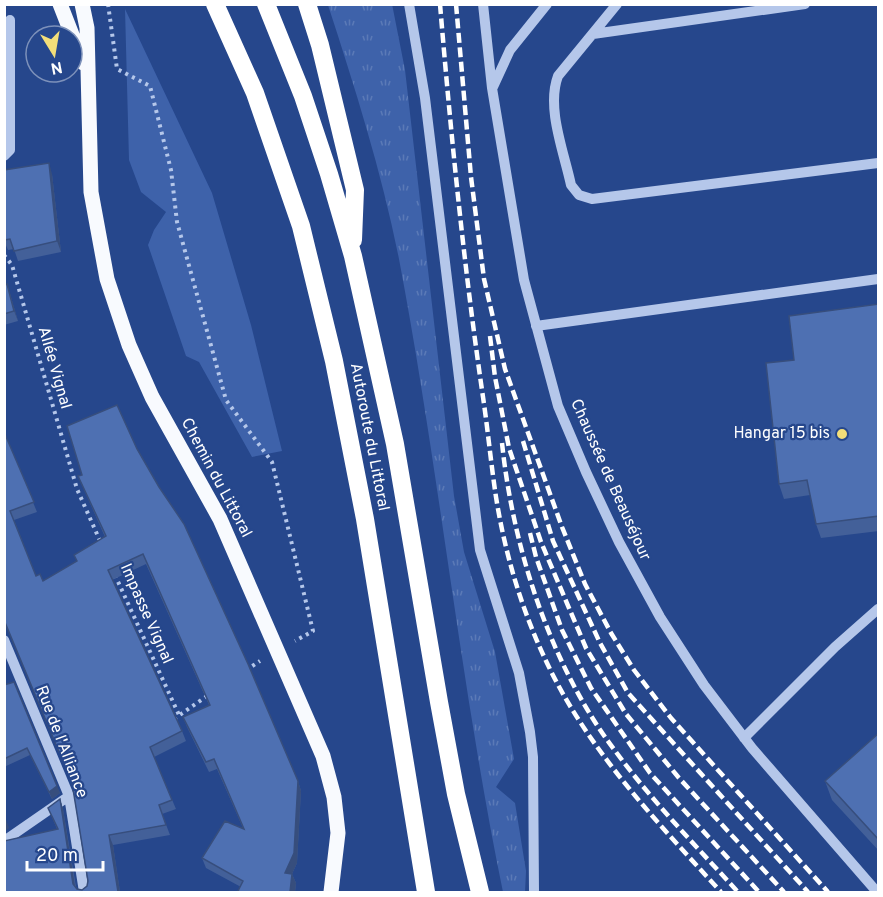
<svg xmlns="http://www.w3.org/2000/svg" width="883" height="897" font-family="Overpass,sans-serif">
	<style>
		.grass { fill: url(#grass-tufts) }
		.green { fill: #3e62aa }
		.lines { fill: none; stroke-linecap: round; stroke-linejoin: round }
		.path { stroke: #b5c7ea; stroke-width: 4; stroke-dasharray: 3 4.5; stroke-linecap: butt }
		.minor { stroke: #b5c7ea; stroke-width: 10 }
		.major { stroke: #f8fafe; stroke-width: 15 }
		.highway { stroke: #fff; stroke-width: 18 }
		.rail { stroke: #fff; stroke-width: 4.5; stroke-dasharray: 10 4.5; stroke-linecap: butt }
		.wall { fill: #436099 }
		.shaded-wall { fill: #374e7d }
		.building { fill: #4e70b2; stroke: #374e7d; stroke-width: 1.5 }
		.poi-dot { fill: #f3de79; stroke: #26478c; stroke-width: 2 }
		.labels { text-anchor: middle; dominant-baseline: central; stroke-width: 4.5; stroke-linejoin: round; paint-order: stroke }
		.street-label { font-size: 16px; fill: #fff; stroke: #26478c }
		.poi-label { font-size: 16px; fill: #fff; stroke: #26478c; text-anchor: end }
	</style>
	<defs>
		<pattern id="grass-tufts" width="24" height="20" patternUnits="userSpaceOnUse" patternTransform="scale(1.5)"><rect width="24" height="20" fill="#3e62aa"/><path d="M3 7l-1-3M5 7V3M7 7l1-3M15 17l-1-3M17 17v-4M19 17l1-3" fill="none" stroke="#5b7ab7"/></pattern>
	</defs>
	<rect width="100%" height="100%" fill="#26478c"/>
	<!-- grass -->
	<path class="grass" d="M392,4L405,70L454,496L464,552L495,652L514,759L496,787L515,803L526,871L525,892H503C460,683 439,469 399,259C382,173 355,88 328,5Z"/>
	<!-- green -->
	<path class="green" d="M125,9L212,193L251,325L282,451L252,457L199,362L186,356L148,245L154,230L166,212L141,192L129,160Z"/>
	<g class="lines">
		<!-- path -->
		<path class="path" d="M108,4L117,69L150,86L171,170L177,222L226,400L272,462L313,631L295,641
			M4,255L12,265L77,489L101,543
			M115,575L179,715
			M246,670L260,661
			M174,719L207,696"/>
		<!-- minor -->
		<path class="minor" d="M409,4L425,98L480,550L519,673L530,732L533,757L534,892
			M483,4L492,88L524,280L558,406L586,472L619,542L660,617L704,685L752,748L877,892
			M617,4L558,76C546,108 564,152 571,185L579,195L592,199L878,163
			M593,34L805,4
			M493,87L510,50L547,4
			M4,156L10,150V20
			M536,326L878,279
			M4,640L69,796L84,892
			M744,738L835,647L878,609
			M4,841L69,796"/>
		<!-- major -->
		<path class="major" d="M60,4L83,63
			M82,4L87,28L91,192L107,279L129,345L152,397L220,519L323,756L334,797L338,833L331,892"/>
		<!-- highway -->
		<path class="highway" d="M215,4L255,93L301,226L334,361L365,519L426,892
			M266,4L303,96L329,174L353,256L395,444L439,702L456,794L480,892
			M307,4L320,45L355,190L353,240"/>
		<!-- rail -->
		<path class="rail" d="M440,4C451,136 464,267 483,397C488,431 491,464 496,497C505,554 522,611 547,663C588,750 657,822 721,892
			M456,4L471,177L484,279L505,369L562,527L585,584L611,633L634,670L671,718L828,892
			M490,336L495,377L509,448L541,542L586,648L626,714L679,778L784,892
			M523,441L553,541L600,643L628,693L808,892
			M502,443C513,549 551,667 616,752C653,802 696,846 738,892
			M530,533L536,557L562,630L591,688L650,773L759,892"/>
	</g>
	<!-- wall -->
	<path class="wall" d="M4,170L52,174L61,252L18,261L14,249L8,250L4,241Z
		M7,284L18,321L4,325V285Z
		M879,304V531L821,538L816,524L810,495L784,499L779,484L794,360Z
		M67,426L298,781L301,791L297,863L292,874L296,883L295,892H239L241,887L206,868L202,858L243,828L217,769L209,772L187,727L183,717L209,705L146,564L112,580L182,731L186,741L154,757L176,809L162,814L170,835L113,845L120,892H4L57,829L48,808L60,799L63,809L76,887L77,889L82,890L87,886L88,881L73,785L4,621V432L37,512L14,520L36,576L43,581L77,561L74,555L105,537L78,476L82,475Z
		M4,685L60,793L52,799L30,755L4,767Z
		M879,733V851L832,800L825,781Z"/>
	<!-- shaded-wall -->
	<path class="shaded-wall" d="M49,163L52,174L61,252L57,241Z
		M7,284L10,294L18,321L14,311Z
		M298,781L301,791L297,863L292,874L296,883L295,892H290L285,873Z
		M57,786L60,793L52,799L49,792Z
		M60,799L63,809L76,892L73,884Z
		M4,814L9,828L4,832Z
		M109,835L113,845L120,892H118Z"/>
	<!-- building -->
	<path class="building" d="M49,163L57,241L14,251L10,239L4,240V170Z
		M7,284L14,311L4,314V285Z
		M879,304V516L816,524L807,480L779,484L766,363L794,360L789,316Z
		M117,405L137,449L159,487L184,524L248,664L298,781L294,853L285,873L292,874L290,892H240L238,891L243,881L202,858L225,821L244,829L214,759L206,762L183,717L210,705L143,554L108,570L182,731L150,747L172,800L159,805L166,825L109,835L118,892H4V841L58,829L48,808L60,799L73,884L77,889L82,890L87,886L88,881L72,783L4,620V432L34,502L10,511L36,576L40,574L43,581L77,561L74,555L106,536L78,476L82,475L67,426Z
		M14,682L57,786L49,792L27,748L4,759V685Z
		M879,733V840L825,781Z"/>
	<!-- markers -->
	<circle class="poi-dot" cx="842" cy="434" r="6"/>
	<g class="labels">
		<!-- street labels -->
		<g class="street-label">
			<text transform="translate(54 368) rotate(74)">Allée Vignal</text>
			<text transform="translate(369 437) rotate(79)">Autoroute du Littoral</text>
			<text transform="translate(216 478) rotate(62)">Chemin du Littoral</text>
			<text transform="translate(610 480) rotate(66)">Chaussée de Beauséjour</text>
			<text transform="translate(146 614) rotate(66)">Impasse Vignal</text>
			<text transform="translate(61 742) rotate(69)">Rue de l'Alliance</text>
		</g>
		<!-- poi labels -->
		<g class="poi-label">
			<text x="830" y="434">Hangar 15 bis</text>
		</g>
	</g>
	<!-- border -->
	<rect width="883" height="897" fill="none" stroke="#ffffff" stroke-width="12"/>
	<!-- north arrow -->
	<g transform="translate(54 54) rotate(169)"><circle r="28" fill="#26478c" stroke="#7d91ba" stroke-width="1.5"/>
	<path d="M0-4.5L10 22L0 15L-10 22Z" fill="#f3de79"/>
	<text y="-9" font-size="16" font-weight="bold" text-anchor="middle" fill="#ffffff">N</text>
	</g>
	<!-- scale -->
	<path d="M27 861v9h76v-9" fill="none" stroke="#ffffff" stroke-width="3"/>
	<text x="36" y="861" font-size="18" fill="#ffffff" stroke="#26478c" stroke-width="4.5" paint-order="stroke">20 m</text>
</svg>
